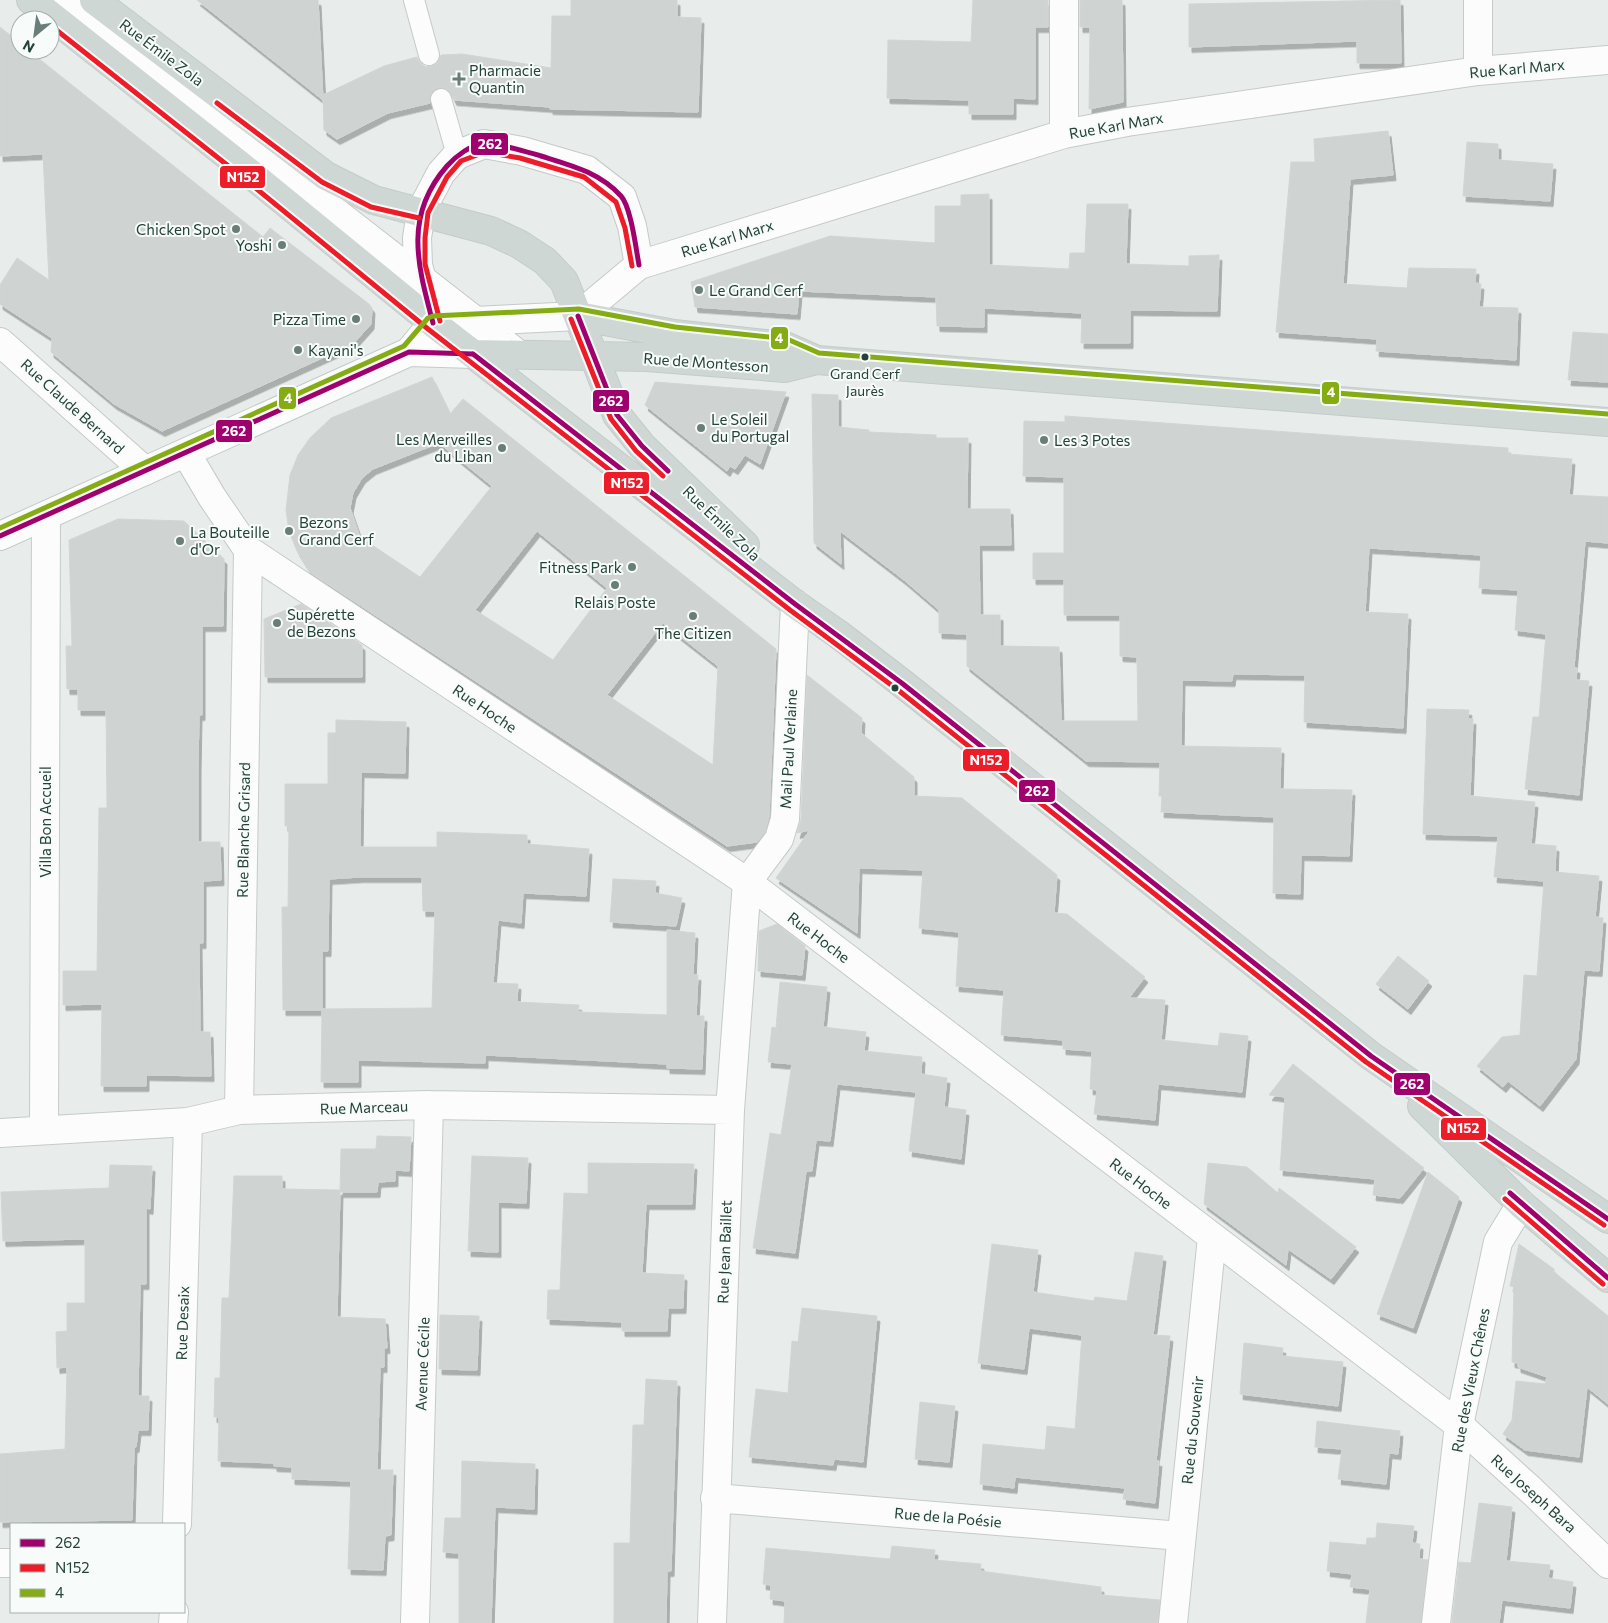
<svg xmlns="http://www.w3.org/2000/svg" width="1608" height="1623" font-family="Commissioner,sans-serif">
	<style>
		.building { fill: #cfd4d2; stroke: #d1d6d4; fill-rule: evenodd; filter: url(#shadow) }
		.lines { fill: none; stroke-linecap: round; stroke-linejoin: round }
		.lane-casing { stroke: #c5cac8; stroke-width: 22 }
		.street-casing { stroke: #c5cac8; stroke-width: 30 }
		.secondary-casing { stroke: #c3cbc8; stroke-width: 30 }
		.primary-casing { stroke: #c3ccc9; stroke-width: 30 }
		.lane { stroke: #fcfcfc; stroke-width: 20 }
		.street { stroke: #fcfcfc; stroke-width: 28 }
		.secondary { stroke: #fcfcfc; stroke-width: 28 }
		.primary { stroke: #cfd7d5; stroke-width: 28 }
		.bus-1-casing { stroke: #f7fbf9; stroke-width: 9 }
		.bus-2-casing { stroke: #f7fbf9; stroke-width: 9 }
		.bus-3-casing { stroke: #f7fbf9; stroke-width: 9 }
		.bus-1 { stroke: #a0006e; stroke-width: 5 }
		.bus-2 { stroke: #ed1c29; stroke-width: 5 }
		.bus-3 { stroke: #86ac13; stroke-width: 5 }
		.poi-dot { fill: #697e78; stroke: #f7fbf9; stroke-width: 2 }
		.bus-dot { fill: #24423a; stroke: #f7fbf9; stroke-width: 2 }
		.labels { text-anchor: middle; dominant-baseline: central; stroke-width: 4; stroke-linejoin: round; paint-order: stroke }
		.bus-label { font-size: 14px; fill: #24423a; stroke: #f7fbf9 }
		.street-label { font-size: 15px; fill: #24423a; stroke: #f7fbf9 }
		.poi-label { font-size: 15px; fill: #24423a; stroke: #f7fbf9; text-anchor: start }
		.line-badge { stroke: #f7fbf9; stroke-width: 2 }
		.badge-label { font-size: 14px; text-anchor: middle; font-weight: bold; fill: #fff }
	</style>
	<defs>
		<filter id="shadow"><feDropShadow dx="3" dy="5.5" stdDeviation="0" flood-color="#0004"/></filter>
	</defs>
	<rect width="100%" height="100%" fill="#e8edeb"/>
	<!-- building -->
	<path class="building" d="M197,0H318L323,100Z
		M571,0H677V17L701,18L698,112L550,109V107L454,100L449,90L438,88L432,91L430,103L388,113L337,139L324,130L323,95L384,66L417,57L420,63L426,67L437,64L441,55L462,54L551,68L552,16H571Z
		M973,0H1048V27H1035V99L1013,98V114H969V100L887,98L888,40L971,42Z
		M1080,0H1122L1123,102L1089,109L1090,27H1080Z
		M1400,0L1401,63H1357V41L1189,47V4Z
		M0,27L20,43V50H28L263,237L270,228L369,304L372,308L371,324L353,344L162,431L114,404L51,352L52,338L0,304V285L17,258L49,280L43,154L0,156Z
		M1388,131L1393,175L1350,179L1343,284L1407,288L1409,268L1476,269L1475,283L1481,284L1479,307L1518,308L1516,360L1376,351L1377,339L1276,332L1291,162H1315L1314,139Z
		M1467,142L1498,144V160L1553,164L1550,201L1463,196Z
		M989,194V265L1069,269L1070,253H1085L1087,204H1128L1126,264L1189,266V256L1219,255L1217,311L1130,310V343H1081L1082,313L984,308V327L937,326L936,297L799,291L797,314L695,307L691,282L830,236L935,243V206H961V195Z
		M1573,332L1608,334V382L1568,380Z
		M432,377L450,414L463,399L776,649L769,816L765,832L757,842L727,846L311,573L297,551L289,531L286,510L290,475L298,455L310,438L331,418ZM439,443L492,486L420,577L360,537L350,508L353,493L362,478L373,469ZM537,531L607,588L553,660L475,610ZM663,623L718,666L713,765L607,695Z
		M655,382L786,392L760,464L745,455L735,469L730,466L727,471L645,405Z
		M812,394L838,395V427L869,430V432L936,435V438H968L967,509H1010L1011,545H979L980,615H1000V646L1059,647L1061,721H1138L1137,657L1120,656V615H1064V579H1033V553H1064V477L1023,476L1024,421L1065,422V416L1123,420L1508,448V454L1572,459L1569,495L1608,497V543L1585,541L1574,667L1577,668L1576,680L1589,681L1579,795L1525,789L1533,717H1539L1546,634L1515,630L1518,590L1479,588L1481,555L1369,548L1365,612L1408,614L1403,728L1304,722L1305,675L1233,674L1232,681L1182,680L1181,746L1281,748L1280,789L1352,790L1349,856L1301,855L1300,894L1273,893L1274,817L1161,812L1162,796H1159L1160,762L1086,761L967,666V634L939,633V610L904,580L840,531L841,564L814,543Z
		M118,519L184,521L224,559L223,626H202V715H199L198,766V842H220L221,880L203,881V943H199L200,1032H210L211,1076L146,1075V1086H101L102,1004L63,1005V971H97L99,808H107L106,710H78V689H67L66,646H72L69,540Z
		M301,604L362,645V677H265L264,619Z
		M807,675L862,718L861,733L914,777V796L962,798L1057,875L1054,913L1067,914L1145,977L1129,998L1165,1000L1161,1040L1218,1046L1220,1033L1248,1036L1242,1092L1158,1084L1155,1120L1094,1114L1097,1090L1090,1089L1092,1051L1063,1049V1040L1001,1035L1004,990L956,986L959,932L919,928L923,870L859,868L857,933L776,878L810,830L797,833L801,820Z
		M1427,709L1469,710L1468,719H1473L1470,796L1535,802L1531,844L1556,846L1555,872L1599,876L1595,917L1603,918L1599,971L1584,970L1576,1059L1540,1106L1508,1081L1503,1087L1477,1066L1502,1037L1520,1035L1524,975L1537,976L1544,881L1494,877L1498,836L1423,834Z
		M336,720L406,722L405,773L361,772L360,847H437V832L527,835V844L589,849L586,896L523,893L521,923L498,920L493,983L518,984L517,1002L579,1005L578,1012L667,1015V930L695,933L693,975H698L696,1016H704L702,1069L667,1068V1064L485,1055V1063L358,1060V1082H321L322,1009L432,1008L435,911H423L422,877H360L329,879L328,951H322V1010H283L282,907H288L289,826H285V784H328V733H336Z
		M613,879L656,881L655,893L682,898L676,926L610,922Z
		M777,924L805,946L802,975L758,971L759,931Z
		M1398,956L1429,981L1408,1009L1376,984Z
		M780,982L827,987L823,1027L866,1032L864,1051L922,1057L921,1074L947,1078L944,1107L966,1110L961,1159L909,1151L916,1092L837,1084L830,1141L816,1140L812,1171H806L795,1253L753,1248L770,1133L781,1135L792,1064L768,1062L772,1027L776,1028Z
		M1293,1064L1424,1168L1400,1198L1373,1195L1375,1179L1280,1170L1285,1097L1269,1095Z
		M377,1136L411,1137L409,1171L395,1170V1181L378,1182L377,1192H340L341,1149H376Z
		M472,1156L528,1158L526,1203L498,1202V1252L468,1251Z
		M588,1163L694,1164L692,1204H646L642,1273L684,1275L683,1308H668L667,1331H622V1322L547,1319L548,1290H560L564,1193L588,1194Z
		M1208,1163L1247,1167L1278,1193L1279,1188L1356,1247L1331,1279L1288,1249L1286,1265L1204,1204Z
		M110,1165L152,1166L150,1209L146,1208V1284H140L138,1396H149L148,1430H138L136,1447H134L132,1520L0,1522V1454L65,1449L67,1367L57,1368L56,1332L67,1331V1303H85V1239L3,1241L1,1192L109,1188Z
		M1428,1172L1459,1197L1413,1328L1377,1314Z
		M234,1176H282V1189L340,1190L337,1317L385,1319L387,1348H384V1367H380L377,1470H393L391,1535L385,1536L383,1570L348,1569L351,1481L292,1479V1467L274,1466V1463L218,1461L219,1417H214L215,1378H220L222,1298H229Z
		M992,1244L1038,1250L1033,1292L1094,1301L1095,1297L1127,1301L1135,1252L1163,1256L1153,1335L1170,1336L1156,1461H1159L1155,1503L1123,1499L1125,1488L1015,1477L1014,1488L980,1484L983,1444L1045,1450L1047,1426L1075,1429L1082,1335L1029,1328L1024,1369L978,1363Z
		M1519,1244L1554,1269V1272L1608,1316V1404L1587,1387L1579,1457L1525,1450L1503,1434L1512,1420L1516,1381L1545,1384L1547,1377L1518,1367V1363L1512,1362L1514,1287L1510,1286Z
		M802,1308L877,1316L863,1462L834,1459L833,1465L749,1457L756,1389L788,1393L792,1341L798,1342Z
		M440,1315L479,1316L477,1370L439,1369Z
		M1244,1343L1283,1348L1282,1356L1343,1362L1338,1406L1240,1394Z
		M646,1379L677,1381L671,1571H667L666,1623H614V1543H630L633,1425H644Z
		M920,1402L955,1406L949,1462L915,1459Z
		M1317,1421L1400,1431L1398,1454L1389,1453L1386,1484L1338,1479L1342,1449L1315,1447Z
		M462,1461L535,1464L534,1509L495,1507L491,1623H459V1553L443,1552L445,1518H461Z
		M1479,1503L1512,1507L1506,1561L1550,1565L1548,1578L1573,1582L1570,1608L1502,1600L1499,1623H1452L1459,1562L1471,1563Z
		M1377,1523L1414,1526L1412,1543L1420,1544L1419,1559L1428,1560L1421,1623H1366L1370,1589L1350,1587L1352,1574L1327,1571L1330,1542L1366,1545L1367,1538H1376Z
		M892,1546L935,1550L934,1560L981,1564L980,1571L1101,1587V1595L1160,1600L1158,1623H784L785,1601L770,1599L771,1585L763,1584L766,1548L890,1559Z"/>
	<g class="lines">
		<!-- lane casing -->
		<g class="lane-casing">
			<path id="lane" d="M414,0L429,55
				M441,99L457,155"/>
		</g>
		<!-- street casing -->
		<g class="street-casing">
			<path id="street" d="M63,0L518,354
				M1478,0V71
				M1064,134V0
				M639,265L632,226L622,197L587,170L522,151L484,144L457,155L441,173L421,211L417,238L418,265L433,323L578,316L639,265L1064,134L1127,122L1478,71L1608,60
				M0,342L145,471
				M186,453L212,497L248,550L747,882L1459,1425L1532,1491L1608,1564
				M747,882L779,839L785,819L795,604
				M239,1110L248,550
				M44,1129L46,516
				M0,1133L188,1122L239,1110L429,1105L730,1110
				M715,1498L1181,1536
				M177,1524L188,1122
				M0,1563H11
				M173,1623L174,1612
				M415,1623L429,1105
				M712,1623L730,1110L747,882
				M1173,1623L1212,1237
				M1436,1623L1459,1425L1498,1242L1521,1204"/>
		</g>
		<!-- secondary casing -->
		<g class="secondary-casing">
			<path id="secondary" d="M409,352L473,354
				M0,536L409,352L433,323"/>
		</g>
		<!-- primary casing -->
		<g class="primary-casing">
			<path id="primary" d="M31,0L241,166L433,323L795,604L838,634L903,684L1371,1056L1608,1219
				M94,0L326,176L374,200L491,231L519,244L545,261L564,281L617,415L642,446L745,545
				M578,316L674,334L785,346L817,360
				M473,354L647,357L785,368L817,360L1608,422
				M1422,1106L1521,1204L1608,1278"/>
		</g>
		<!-- lane -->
		<use href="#lane" class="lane"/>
		<!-- street -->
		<use href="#street" class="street"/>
		<!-- secondary -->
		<use href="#secondary" class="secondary"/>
		<!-- primary -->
		<use href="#primary" class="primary"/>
		<!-- bus-1 casing -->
		<g class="bus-1-casing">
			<path id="bus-1" d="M578,316L617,415L642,446L668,471
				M433,323C418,266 403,216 447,166C456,156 471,144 485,144C503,144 524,151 541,156C570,165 599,172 621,196C631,207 636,249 639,265
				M473,354L795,604L903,684L1371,1056L1608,1219
				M0,536L409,352L473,354
				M1510,1193L1608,1278"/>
		</g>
		<!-- bus-2 casing -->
		<g class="bus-2-casing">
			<path id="bus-2" d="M50,25L236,172L428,329L790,610L898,690L1366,1062L1604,1225
				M217,103L322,182L371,207L419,218
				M571,319L611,419L636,451L663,476
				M440,321L425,264V238L428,213L447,177L461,161L485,152L520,158L584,177L616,202L625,228L632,266
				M1505,1199L1603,1284"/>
		</g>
		<!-- bus-3 casing -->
		<g class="bus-3-casing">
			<path id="bus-3" d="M0,528L404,346L428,318L433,316L579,309L675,327L787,339L819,353L1608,414"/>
		</g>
		<!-- bus-1 -->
		<use href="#bus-1" class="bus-1"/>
		<!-- bus-2 -->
		<use href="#bus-2" class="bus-2"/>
		<!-- bus-3 -->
		<use href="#bus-3" class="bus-3"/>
	</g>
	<!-- markers -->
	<g class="poi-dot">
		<path d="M456.5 71.5h5v5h5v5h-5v5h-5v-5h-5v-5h5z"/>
		<circle cx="236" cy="229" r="5"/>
		<circle cx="282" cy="245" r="5"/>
		<circle cx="699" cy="290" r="5"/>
		<circle cx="356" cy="319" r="5"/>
		<circle cx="298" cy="350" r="5"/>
		<circle cx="701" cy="428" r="5"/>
		<circle cx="1044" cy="440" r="5"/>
		<circle cx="502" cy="448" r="5"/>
		<circle cx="289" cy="531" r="5"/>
		<circle cx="180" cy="541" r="5"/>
		<circle cx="632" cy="567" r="5"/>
		<circle cx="615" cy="585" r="5"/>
		<circle cx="693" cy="616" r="5"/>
		<circle cx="277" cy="623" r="5"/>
	</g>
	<g class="bus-dot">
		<circle cx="865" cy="357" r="4.5"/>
		<circle cx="895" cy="688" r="4.5"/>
	</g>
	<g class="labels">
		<!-- bus labels -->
		<g class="bus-label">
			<text x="865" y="373">Grand Cerf<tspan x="865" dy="17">Jaurès</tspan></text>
		</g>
		<!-- street labels -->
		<g class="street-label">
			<text transform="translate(162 52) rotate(37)">Rue Émile Zola</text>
			<text transform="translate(1517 68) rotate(-5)">Rue Karl Marx</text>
			<text transform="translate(1116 125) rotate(-10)">Rue Karl Marx</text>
			<text transform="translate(727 238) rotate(-17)">Rue Karl Marx</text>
			<text transform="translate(706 362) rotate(4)">Rue de Montesson</text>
			<text transform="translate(73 406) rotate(42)">Rue Claude Bernard</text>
			<text transform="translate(722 523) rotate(44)">Rue Émile Zola</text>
			<text transform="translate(485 708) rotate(34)">Rue Hoche</text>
			<text transform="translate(788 749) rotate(-87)">Mail Paul Verlaine</text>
			<text transform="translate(45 822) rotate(-90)">Villa Bon Accueil</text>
			<text transform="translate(243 830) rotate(-89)">Rue Blanche Grisard</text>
			<text transform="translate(819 937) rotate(37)">Rue Hoche</text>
			<text transform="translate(364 1107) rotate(-2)">Rue Marceau</text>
			<text transform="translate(1141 1183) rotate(37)">Rue Hoche</text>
			<text transform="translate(724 1252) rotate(-88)">Rue Jean Baillet</text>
			<text transform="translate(182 1323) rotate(-88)">Rue Desaix</text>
			<text transform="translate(422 1364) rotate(-88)">Avenue Cécile</text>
			<text transform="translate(1470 1380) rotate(-79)">Rue des Vieux Chênes</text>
			<text transform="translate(1192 1430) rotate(-84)">Rue du Souvenir</text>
			<text transform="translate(1534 1493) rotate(42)">Rue Joseph Bara</text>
			<text transform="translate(948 1517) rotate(5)">Rue de la Poésie</text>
		</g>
		<!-- poi labels -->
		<g class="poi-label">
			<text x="469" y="70">Pharmacie<tspan x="469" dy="17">Quantin</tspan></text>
			<text x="226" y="229" text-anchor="end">Chicken Spot</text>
			<text x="272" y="245" text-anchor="end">Yoshi</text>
			<text x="709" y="290">Le Grand Cerf</text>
			<text x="346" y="319" text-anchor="end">Pizza Time</text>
			<text x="308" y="350">Kayani's</text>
			<text x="711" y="419">Le Soleil<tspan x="711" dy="17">du Portugal</tspan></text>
			<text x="492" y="439" text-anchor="end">Les Merveilles<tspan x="492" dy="17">du Liban</tspan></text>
			<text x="1054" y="440">Les 3 Potes</text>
			<text x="299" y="522">Bezons<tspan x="299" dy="17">Grand Cerf</tspan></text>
			<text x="190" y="532">La Bouteille<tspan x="190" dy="17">d'Or</tspan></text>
			<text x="622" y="567" text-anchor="end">Fitness Park</text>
			<text x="615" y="602" text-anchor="middle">Relais Poste</text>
			<text x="287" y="614">Supérette<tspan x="287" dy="17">de Bezons</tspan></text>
			<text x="693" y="633" text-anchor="middle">The Citizen</text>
		</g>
	</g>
	<g class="line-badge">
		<rect x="470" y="132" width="39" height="24" rx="5" fill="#a0006e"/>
		<rect x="219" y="165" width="47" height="24" rx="5" fill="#ed1c29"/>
		<rect x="770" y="326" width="19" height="24" rx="5" fill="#86ac13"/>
		<rect x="1321" y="381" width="19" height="24" rx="5" fill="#86ac13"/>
		<rect x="278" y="386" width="19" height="24" rx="5" fill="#86ac13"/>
		<rect x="592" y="389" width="38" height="24" rx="5" fill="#a0006e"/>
		<rect x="215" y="419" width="38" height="24" rx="5" fill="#a0006e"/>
		<rect x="603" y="471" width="47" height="24" rx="5" fill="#ed1c29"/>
		<rect x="962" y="748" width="48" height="24" rx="5" fill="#ed1c29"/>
		<rect x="1018" y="779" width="38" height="24" rx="5" fill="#a0006e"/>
		<rect x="1393" y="1072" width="38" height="24" rx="5" fill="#a0006e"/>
		<rect x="1440" y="1117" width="47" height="24" rx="5" fill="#ed1c29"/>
	</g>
	<g class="badge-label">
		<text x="490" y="149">262</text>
		<text x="243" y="182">N152</text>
		<text x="779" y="343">4</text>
		<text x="1331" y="397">4</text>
		<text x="288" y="403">4</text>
		<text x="611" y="406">262</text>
		<text x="234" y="436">262</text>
		<text x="627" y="488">N152</text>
		<text x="986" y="765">N152</text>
		<text x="1037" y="796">262</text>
		<text x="1412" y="1089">262</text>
		<text x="1463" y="1133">N152</text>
	</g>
	<!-- legend -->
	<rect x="10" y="1523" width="175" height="90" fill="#f7fbf9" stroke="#a3b1ad"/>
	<rect x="20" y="1539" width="25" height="8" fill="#a0006e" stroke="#a3b1ad"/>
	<text x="55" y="1548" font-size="15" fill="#24423a">262</text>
	<rect x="20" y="1564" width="25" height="8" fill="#ed1c29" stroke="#a3b1ad"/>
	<text x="55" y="1573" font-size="15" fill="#24423a">N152</text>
	<rect x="20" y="1589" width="25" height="8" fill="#86ac13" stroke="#a3b1ad"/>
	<text x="55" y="1598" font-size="15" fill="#24423a">4</text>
	<!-- north arrow -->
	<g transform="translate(35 35) rotate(209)"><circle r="24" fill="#f7fbf9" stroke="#a3b1ad"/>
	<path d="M0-4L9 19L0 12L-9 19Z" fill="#697e78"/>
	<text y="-8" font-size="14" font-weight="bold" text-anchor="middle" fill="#24423a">N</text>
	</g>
</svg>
